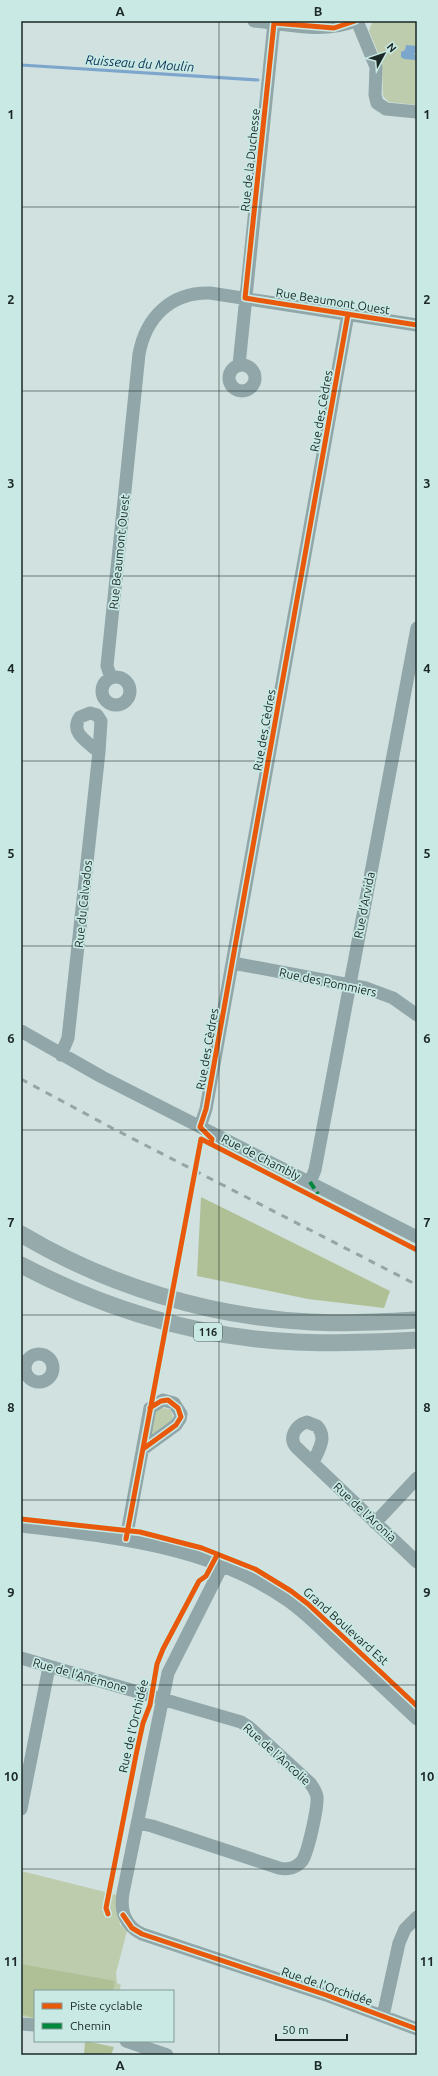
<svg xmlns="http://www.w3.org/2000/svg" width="438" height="2076" font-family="Ubuntu,sans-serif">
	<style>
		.green { fill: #bdccac }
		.forest { fill: #afc097 }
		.water { fill: #7da6cc }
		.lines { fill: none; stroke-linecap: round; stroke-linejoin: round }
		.stream { stroke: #7da6cc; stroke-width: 3 }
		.minor { stroke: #90a6a9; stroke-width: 13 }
		.major { stroke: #96aaab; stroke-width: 17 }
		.rail { stroke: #94a5a5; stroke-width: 3; stroke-dasharray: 7 7; stroke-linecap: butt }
		.quiet { stroke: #00873e; stroke-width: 4; stroke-dasharray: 8 4; stroke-linecap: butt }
		.cycleway-casing { stroke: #c8e9e4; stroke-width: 8 }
		.cycleway { stroke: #e8590c; stroke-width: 5 }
		.grid { fill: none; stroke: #1b2826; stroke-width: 1; stroke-opacity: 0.55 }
		.labels { text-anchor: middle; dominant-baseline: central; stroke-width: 3.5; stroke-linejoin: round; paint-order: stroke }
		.shield { fill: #c8e9e4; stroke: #4f625f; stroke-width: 1 }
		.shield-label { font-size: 11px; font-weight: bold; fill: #1b2826 }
		.street-label { font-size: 12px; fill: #1b2826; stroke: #c8e9e4 }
		.water-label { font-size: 13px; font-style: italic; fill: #082f53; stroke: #c8e9e4 }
		.neatline { fill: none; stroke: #1b2826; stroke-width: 1.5 }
		.grid-label { font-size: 13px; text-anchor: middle; font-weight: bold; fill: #1b2826 }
	</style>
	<rect width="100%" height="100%" fill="#d0e1df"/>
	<!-- green -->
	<path class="green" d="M376,21H417V105L389,102L383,96L382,62L369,31L372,23Z
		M162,1408L170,1409L173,1416L172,1420L151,1436L154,1413Z
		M21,1871L117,1895L120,1925L127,1931L116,1973L117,1983L121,1985L119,1991H35V2019L21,2016Z"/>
	<!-- forest -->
	<path class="forest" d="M201,1197L390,1291L384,1308L308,1299L197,1276Z
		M21,1964L115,1981L113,1991H35V2018L21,2014Z
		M85,2041L114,2047L111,2055H84Z"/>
	<!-- water -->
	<path class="water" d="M406,45L417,46V52L414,54L417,57L416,60L404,59L401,57V52L405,50Z"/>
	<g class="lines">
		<!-- stream -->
		<path class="stream" d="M21,65L258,80"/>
		<!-- minor -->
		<path class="minor" d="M254,21C287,24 323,34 355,21
			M357,21L376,67L375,95L377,103L386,109L417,112
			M239,365L274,23
			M229 378a13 13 0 1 1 26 0a13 13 0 1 1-26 0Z
			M102 691a14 14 0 1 1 28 0a14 14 0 1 1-28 0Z
			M111,678L107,666L139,354C146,317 171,292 210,293L417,325
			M90,713L97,715L101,721L99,752C88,742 69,733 80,717Z
			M233,963L366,988L393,998L417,1015
			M21,1031L102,1077L417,1237
			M61,1055L68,1038L99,752
			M200,1127L206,1109L348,314
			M310,1182L315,1170L417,628
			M25 1368a14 14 0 1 1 28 0a14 14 0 1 1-28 0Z
			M313,1463C318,1450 328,1438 317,1426L307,1422C296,1425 288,1437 296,1447L417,1562
			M375,1523L417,1478
			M21,1526C112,1537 210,1546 287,1600C306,1613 321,1629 337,1644C364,1669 390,1694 417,1719
			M126,1539L150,1408L163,1400L174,1403L181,1414L180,1419L176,1425L143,1449
			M222,1566L168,1673L123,1893C120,1911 125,1926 142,1934L326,1995L417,2029
			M21,1658L241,1722L249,1727L310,1783C313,1787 316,1791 317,1797C318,1807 308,1853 302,1861C296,1868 287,1870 279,1868L152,1826L138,1823
			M21,1809L49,1667
			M383,2016L399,1943L405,1929L417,1917
			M21,2024L35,2025
			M126,2041L167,2055"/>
		<!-- major -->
		<path class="major" d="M21,1234C108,1286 210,1317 311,1322C346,1324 382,1322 417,1320
			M21,1265C107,1310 199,1338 296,1342C336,1344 377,1342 417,1340"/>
		<!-- rail -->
		<path class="rail" d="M21,1079L112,1128L417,1285"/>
		<!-- quiet -->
		<path class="quiet" d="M310,1182L318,1194"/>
		<!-- cycleway casing -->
		<g class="cycleway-casing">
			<path id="cycleway" d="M355,21L334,28L274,23L245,298L417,325
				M211,1144L212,1139L200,1127L206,1109L348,314
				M143,1449L176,1425L181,1417L178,1408L168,1400L161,1401L150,1408
				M21,1519L140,1532L202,1548L255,1569L291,1591L308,1604L417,1706
				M126,1539L201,1139L417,1250
				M108,1914L106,1908L136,1755L143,1723L150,1705L157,1664L163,1649L199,1581L206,1576L216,1557
				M123,1915L132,1928L142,1934L326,1995L417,2029"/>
		</g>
		<!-- cycleway -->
		<use href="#cycleway" class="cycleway"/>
	</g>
	<!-- grid -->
	<path class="grid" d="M219,21V2055M21,207H417M21,391H417M21,576H417M21,761H417M21,946H417M21,1130H417M21,1315H417M21,1500H417M21,1685H417M21,1869H417"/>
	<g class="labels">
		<!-- shield labels -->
		<rect class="shield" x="194" y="1323" width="28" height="18" rx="3"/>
		<g class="shield-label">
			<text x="208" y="1332">116</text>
		</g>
		<!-- street labels -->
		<g class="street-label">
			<text transform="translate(250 160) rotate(-84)">Rue de la Duchesse</text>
			<text transform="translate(333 301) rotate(9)">Rue Beaumont Ouest</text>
			<text transform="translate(321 411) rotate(-80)">Rue des Cèdres</text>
			<text transform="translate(119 552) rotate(-84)">Rue Beaumont Ouest</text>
			<text transform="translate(264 730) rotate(-80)">Rue des Cèdres</text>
			<text transform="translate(83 904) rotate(-84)">Rue du Calvados</text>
			<text transform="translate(364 905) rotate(-79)">Rue d'Arvida</text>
			<text transform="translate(328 982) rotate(12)">Rue des Pommiers</text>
			<text transform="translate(207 1049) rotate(-80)">Rue des Cèdres</text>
			<text transform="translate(261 1157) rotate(27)">Rue de Chambly</text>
			<text transform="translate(365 1512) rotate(43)">Rue de l'Aronia</text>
			<text transform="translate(346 1626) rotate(42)">Grand Boulevard Est</text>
			<text transform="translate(80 1675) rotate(16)">Rue de l'Anémone</text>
			<text transform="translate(133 1726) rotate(-77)">Rue de l'Orchidée</text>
			<text transform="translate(277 1754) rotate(42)">Rue de l'Ancolie</text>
			<text transform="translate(327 1986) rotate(19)">Rue de l'Orchidée</text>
		</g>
		<!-- water labels -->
		<g class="water-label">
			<text transform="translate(140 63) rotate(4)">Ruisseau du Moulin</text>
		</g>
	</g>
	<!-- border -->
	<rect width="438" height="2076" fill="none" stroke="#c8e9e4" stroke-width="44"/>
	<!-- legend -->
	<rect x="34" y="1990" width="140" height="52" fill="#c8e9e4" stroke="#839c98"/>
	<rect x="42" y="2003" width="20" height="6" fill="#e8590c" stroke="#839c98"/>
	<text x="70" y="2010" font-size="12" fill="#1b2826">Piste cyclable</text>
	<rect x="42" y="2023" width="20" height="6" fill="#00873e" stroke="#839c98"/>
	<text x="70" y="2030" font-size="12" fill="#1b2826">Chemin</text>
	<!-- north arrow -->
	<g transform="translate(384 54) rotate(50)" stroke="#c8e9e4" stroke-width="3" paint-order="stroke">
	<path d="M0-3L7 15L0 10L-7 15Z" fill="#1b2826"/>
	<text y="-6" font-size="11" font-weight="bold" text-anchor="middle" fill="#1b2826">N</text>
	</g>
	<!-- scale -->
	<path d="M276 2034v6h71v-6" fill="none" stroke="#1b2826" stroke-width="2"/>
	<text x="282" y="2034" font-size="12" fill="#1b2826" stroke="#c8e9e4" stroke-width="3" paint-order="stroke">50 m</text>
	<rect x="22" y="22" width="394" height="2032" class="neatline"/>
	<g class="grid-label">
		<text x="120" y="16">A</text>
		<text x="318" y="16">B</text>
		<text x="11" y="119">1</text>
		<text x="427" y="119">1</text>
		<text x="11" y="304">2</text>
		<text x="427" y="304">2</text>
		<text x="11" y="488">3</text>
		<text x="427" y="488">3</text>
		<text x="11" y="673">4</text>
		<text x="427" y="673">4</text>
		<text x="11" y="858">5</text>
		<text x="427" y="858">5</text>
		<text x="11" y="1043">6</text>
		<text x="427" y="1043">6</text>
		<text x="11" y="1227">7</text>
		<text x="427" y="1227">7</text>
		<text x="11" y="1412">8</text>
		<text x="427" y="1412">8</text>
		<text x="11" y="1597">9</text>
		<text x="427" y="1597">9</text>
		<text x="11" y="1781">10</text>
		<text x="427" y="1781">10</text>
		<text x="11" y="1966">11</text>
		<text x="427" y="1966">11</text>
		<text x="120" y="2070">A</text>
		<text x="318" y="2070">B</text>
	</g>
</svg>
